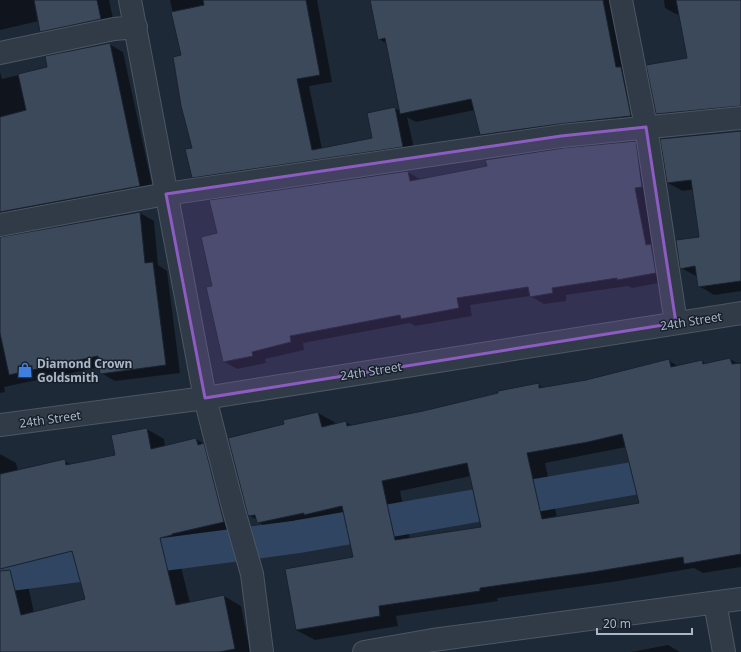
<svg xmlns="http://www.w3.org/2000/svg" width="741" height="652" font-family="'Noto Sans',sans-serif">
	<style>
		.shadow { fill: #0007; fill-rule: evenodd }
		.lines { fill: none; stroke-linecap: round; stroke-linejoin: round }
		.canal { stroke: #2f4561; stroke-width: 33 }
		.building { fill: #3b495b; stroke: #19222f; fill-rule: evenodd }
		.minor-casing { stroke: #4c5664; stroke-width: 24 }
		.minor { stroke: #313b48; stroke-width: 22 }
		.marked { fill: #8c5cc1; fill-opacity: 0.2; stroke: #8c5cc1; stroke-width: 3; stroke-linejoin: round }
		.labels { text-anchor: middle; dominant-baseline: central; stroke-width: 3; stroke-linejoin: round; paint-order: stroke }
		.street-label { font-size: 12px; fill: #abb6c6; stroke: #17202c }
		.poi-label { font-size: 12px; font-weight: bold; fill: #abb6c6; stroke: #17202c; text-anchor: start }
	</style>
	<rect width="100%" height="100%" fill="#1e2938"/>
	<!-- shadow -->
	<path class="shadow" d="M0,0H109L115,27L55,39L41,31L39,21L0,30Z
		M170,0H317L332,82L309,86L322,149L374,138L395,108L400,111L387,44L379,39L372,0H611L646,125L496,144L481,135L475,110L416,122L407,117L415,153L205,184L192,177L193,149L182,56Z
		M664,0H741V114L673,123L657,113L688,58L680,16L665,8Z
		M109,44L123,52L154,194L2,229L1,236L2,238L140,213L154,221L158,265L167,271L180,373L115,381L101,373L100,367L4,387L5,392L0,393V72L2,79L48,68Z
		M635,142L649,150L669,281L632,288L628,286L566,295V301L544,304L530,296L470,305L472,316L415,326L410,323L303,343L304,350L265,359L266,363L237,369L223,361L213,286L219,234L408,172L421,180Z
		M741,147V291L714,295L699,286L698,276H696L681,268L700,238L694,189L683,191L668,183Z
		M730,359L737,363L741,362V567L703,573L694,568L612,582L497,598L498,601L396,616L398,626L315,640L296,630L354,558L346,519L323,524L320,523L276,533L258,522L257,520L249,515L285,425L284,420L318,413L336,423L337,424L346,422L353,426L424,412L538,385L544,388L586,381L669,361L678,366L702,361L706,364ZM626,447L640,503L557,517L545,463ZM471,476L482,528L410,539L400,491Z
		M147,429L164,439L165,446L196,439L213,449L240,531L176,547L190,603L224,596L241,606L250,652H0V454L16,463L18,471L64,461L72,465L116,456ZM77,564L86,600L34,613L26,576Z
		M668,645L680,652H631Z"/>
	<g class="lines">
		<!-- canal -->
		<path class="canal" d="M0,576L296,537L653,475L741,462"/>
	</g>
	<!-- building -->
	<path class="building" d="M34,0H97L101,19L40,32Z
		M203,0H306L320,75L297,79L312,150L372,138L367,113L395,107L403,147L192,178L185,149L192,148L181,106L173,57L181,55L171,12L204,5Z
		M370,0H603L616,67H621L631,116L559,124L480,135L471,99L400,114L385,38L378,40Z
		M676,0H741V106L656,114L646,65L687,58Z
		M110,43L140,186L0,212V117L26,110L18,74L47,67L45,56Z
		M741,131V281L698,287L695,266L680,269L676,240L699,237L691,180L667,183L660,139Z
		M636,141L642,187L635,188L646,245L651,244L656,273L617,280V278L552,288L553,293L530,297L528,287L457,298L459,308L401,319L400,315L290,336L291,342L252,352L253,356L223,362L206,287L212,286L201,237L217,233L209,200L408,171L410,181L487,166L485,160L563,148Z
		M140,212L145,263L153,262L166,365L100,374L98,356L9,375L0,333V237Z
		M730,358L732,364L741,363V554L684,564L683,557L593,572L480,588V591L379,606L380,616L296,630L285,569L353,557L342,506L304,515V513L257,523L255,515L248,516L228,438L284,424L283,420L318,412L322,427L346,421L347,426L423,411L498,393V391L539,383V388L586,380L669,359L671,367L702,360L703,364ZM622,434L639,503L542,519L527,453L588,442ZM467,463L481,527L395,540L382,481Z
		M147,428L151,449L196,438L198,445L204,443L224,522L172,534V535L160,538L176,605L224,595L235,649L219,652H0V571L10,570L21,615L85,599L72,551L0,569V474L65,459L66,465L115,455L111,435Z"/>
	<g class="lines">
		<!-- minor casing -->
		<g class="minor-casing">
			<path id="minor" d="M130,0L205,398L234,511L252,574L262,652
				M621,0L646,127L676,323
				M0,53L114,29L136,27
				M0,225L166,194L561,136L741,118
				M0,425L205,398L741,313
				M715,603L724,652
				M364,652L433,640L741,599"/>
		</g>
		<!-- minor -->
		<use href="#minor" class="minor"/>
	</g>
	<!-- marked area -->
	<path class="marked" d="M646,127L676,323L205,398L166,194L561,136Z"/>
	<!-- icons -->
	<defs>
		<g id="shop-bare" transform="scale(1.2)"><path d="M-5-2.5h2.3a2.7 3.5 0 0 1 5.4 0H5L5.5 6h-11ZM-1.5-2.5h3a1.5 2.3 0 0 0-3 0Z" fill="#3f7fe0" stroke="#17202c" stroke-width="2.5" paint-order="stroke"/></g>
	</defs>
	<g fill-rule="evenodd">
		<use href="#shop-bare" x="25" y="370"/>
	</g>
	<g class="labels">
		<!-- street labels -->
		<g class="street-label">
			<text transform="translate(691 321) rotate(-9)">24th Street</text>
			<text transform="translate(371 371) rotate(-9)">24th Street</text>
			<text transform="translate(50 419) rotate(-8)">24th Street</text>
		</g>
		<!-- poi labels -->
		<g class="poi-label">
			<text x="37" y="363">Diamond Crown<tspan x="37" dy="14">Goldsmith</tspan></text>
		</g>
	</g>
	<!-- scale -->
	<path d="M597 628v6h95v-6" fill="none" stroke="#abb6c6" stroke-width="2"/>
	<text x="603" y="628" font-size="12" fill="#abb6c6" stroke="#17202c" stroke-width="3" paint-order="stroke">20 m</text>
</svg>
